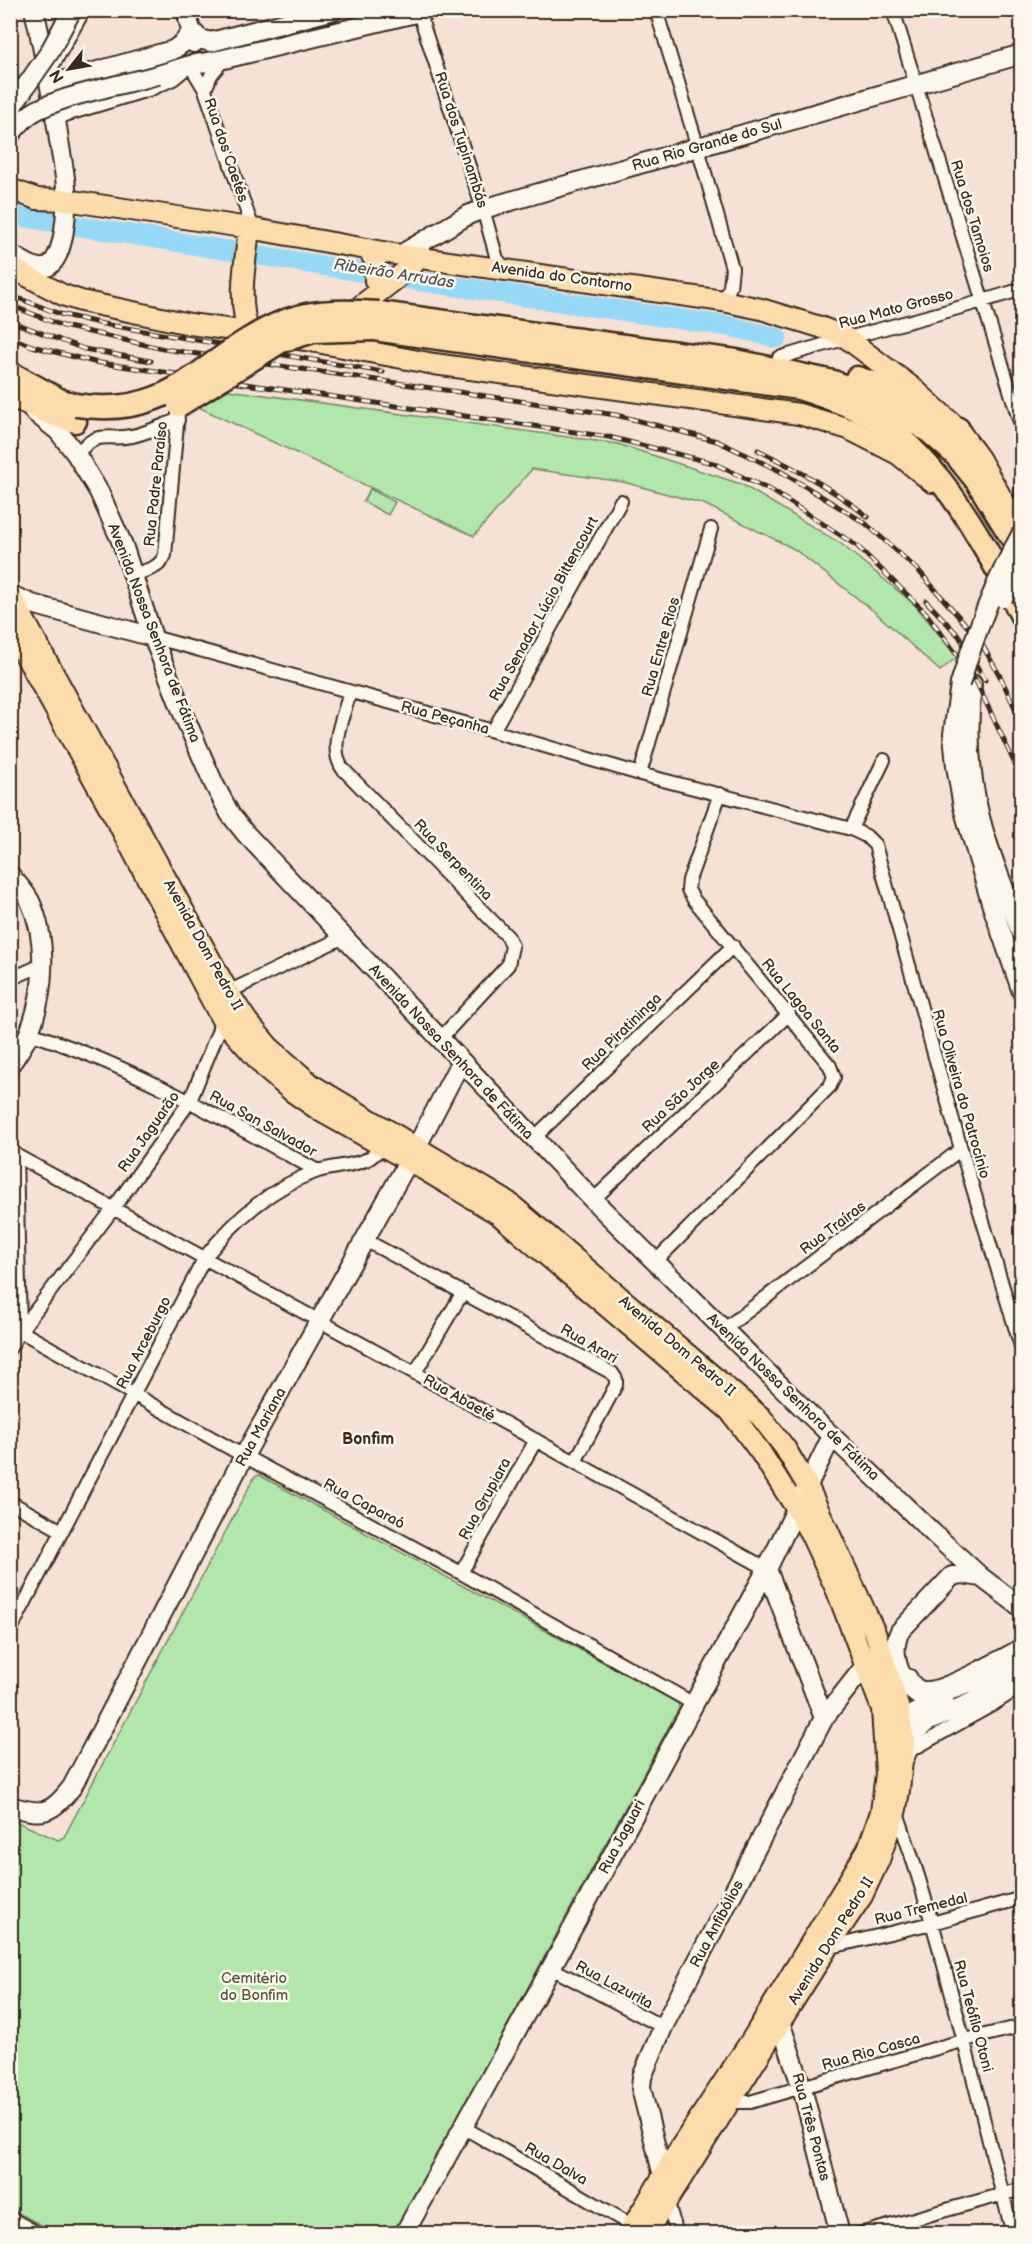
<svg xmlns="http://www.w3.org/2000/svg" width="1032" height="2244" font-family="'Balsamiq Sans',sans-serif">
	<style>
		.green { fill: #b1e7aa; stroke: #768864; stroke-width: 1.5 }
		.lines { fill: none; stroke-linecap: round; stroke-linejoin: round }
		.river { stroke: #95d9f7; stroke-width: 20 }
		.street-casing { stroke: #3b2a1e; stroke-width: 16 }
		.secondary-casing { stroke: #3b2a1e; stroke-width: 22 }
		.primary-casing { stroke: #3b2a1e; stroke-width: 24 }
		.highway-casing { stroke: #3b2a1e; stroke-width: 27 }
		.street { stroke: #fbf7ec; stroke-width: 12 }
		.secondary { stroke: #fbf7ec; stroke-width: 18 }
		.primary { stroke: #fddcac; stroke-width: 20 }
		.highway { stroke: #fddcac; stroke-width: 22 }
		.rail-casing { stroke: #3b2a1e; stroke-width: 5 }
		.rail { stroke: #fbf7ec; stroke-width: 3; stroke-dasharray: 9; stroke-linecap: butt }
		.secondary-bridge-casing { stroke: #3b2a1e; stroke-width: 22; stroke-linecap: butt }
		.highway-bridge-casing { stroke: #3b2a1e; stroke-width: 27; stroke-linecap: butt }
		.secondary-bridge { stroke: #fbf7ec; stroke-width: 18 }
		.highway-bridge { stroke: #fddcac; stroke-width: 22 }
		.labels { text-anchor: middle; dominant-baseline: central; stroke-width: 5; stroke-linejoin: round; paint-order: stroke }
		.street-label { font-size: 15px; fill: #3b2a1e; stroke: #fbf7ec }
		.park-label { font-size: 15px; fill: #585941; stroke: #fbf7ec }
		.water-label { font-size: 16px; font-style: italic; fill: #525654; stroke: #fbf7ec }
		.neighbourhood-label { font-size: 16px; font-weight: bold; fill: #3b2a1e; stroke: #fbf7ec }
	</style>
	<rect width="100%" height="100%" fill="#f5e1d6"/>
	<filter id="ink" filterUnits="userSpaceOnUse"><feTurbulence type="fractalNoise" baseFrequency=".0167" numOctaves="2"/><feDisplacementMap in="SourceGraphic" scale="12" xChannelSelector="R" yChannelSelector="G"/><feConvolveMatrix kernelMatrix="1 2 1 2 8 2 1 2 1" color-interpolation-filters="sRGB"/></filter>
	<g filter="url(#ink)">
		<!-- green -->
		<path class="green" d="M228,390L618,444L741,484L840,543L915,605L957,657L940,671L876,613L794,549L704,504L623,482L532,469L474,536L198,407Z
			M370,489L395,502L388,515L363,501Z
			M259,1475L678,1703L679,1708L395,2233H56L11,2209L10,1819L58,1840L64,1837L255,1476Z"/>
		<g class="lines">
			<!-- river -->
			<path class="river" d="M10,215L411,280L733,327L777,338"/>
			<!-- street casing -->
			<g class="street-casing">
				<path id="street" d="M656,10L698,148L732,268L730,287L723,301
					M893,10L1022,429
					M419,13L483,209L497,259L505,268
					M49,72L84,10
					M205,90L211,75L224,59
					M55,118L151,89L173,79L190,65L205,90L253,229
					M779,358C859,333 941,315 1022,289
					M76,454C100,429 104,441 132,436C147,433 163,425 178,420
					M1018,525L1022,488
					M133,575C145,570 160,569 165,555L178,413
					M153,637L493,731L640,774L851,829L866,836L875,845L961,1149L1022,1350
					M350,692C344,716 328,745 342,768L508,937L512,946L508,965L440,1039
					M493,731L621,501
					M640,774L711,529
					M851,829L884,760
					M10,979L42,965
					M226,997L228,992L344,937
					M29,1033C131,1065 224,1120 318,1171
					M533,1139L733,946
					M10,1152L415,1373L767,1569
					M16,1154L20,1331
					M593,1200L789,1014
					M365,1240L612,1373L616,1379V1385L575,1462
					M656,1261L830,1086L834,1077L830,1066L694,900L688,890L689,880L720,794
					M723,1330L961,1149
					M20,1331L244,1456L461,1573L694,1704
					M10,1348L20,1331L113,1209L190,1101L218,1032L222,1014
					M415,1373L463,1292
					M10,1502L62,1531
					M461,1573L536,1440
					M10,1631L205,1257C236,1219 271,1187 318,1171C334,1166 354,1166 368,1159C373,1156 378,1151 382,1147
					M910,1676C912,1680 916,1685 920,1687C936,1694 999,1657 1016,1648L1022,1642
					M906,1753L992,1705L1022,1686
					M896,1810C945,1948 975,2092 1013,2234
					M827,1948L932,1923L1022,1898
					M551,1968L663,2027
					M729,2102H750L965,2040L1022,2026
					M463,2127L633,2226
					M667,2200L677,2234
					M10,2218L39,2234
					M860,2234L1022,2189"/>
			</g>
			<!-- secondary casing -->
			<g class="secondary-casing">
				<path id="secondary" d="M186,10L194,43
					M192,31L200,39L211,42L334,10
					M158,75L190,65L224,59L428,10
					M51,84L173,50L183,43L192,31
					M10,254C20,259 34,270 44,268C66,263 67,206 66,188C65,170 60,151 58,133C51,91 44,51 34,10
					M400,255L468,215L483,209L1022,54
					M33,411L58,431L76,454L99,492L123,545L153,637L184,716L214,784L230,814L245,833L593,1200L810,1415L933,1533L981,1577L1022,1608
					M11,595L32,604L153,637
					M960,684L953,734L956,766L963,807L992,906L1022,992
					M972,684C967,729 969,773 980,817C989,855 1008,897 1022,935
					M10,875C17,883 25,892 30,901C48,940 45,993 29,1033C25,1044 17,1054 10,1065
					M767,1569L824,1718
					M981,1577L962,1574L952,1576L900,1631C889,1654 900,1683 920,1697C942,1697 962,1683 985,1680
					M975,1685L1022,1659
					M900,1720L944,1699
					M905,1757L913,1734L927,1722L993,1693L1022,1675
					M10,1806C44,1816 51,1814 72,1787L244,1456L417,1146L461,1061
					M780,2022L802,2088L840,2234
					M665,2184L641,2088L642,2077L663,2027L824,1718L864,1667
					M404,2234L551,1968L767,1569L832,1436"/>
			</g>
			<!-- primary casing -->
			<g class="primary-casing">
				<path id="primary" d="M10,189L37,199L66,200L249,228L400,255L723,301L761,309L820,327L845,337L913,388L958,429L979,458L1022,534
					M249,228C246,261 236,303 250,334
					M368,249L375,261V281
					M10,267L63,295L81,301L190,324L306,340L434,364L799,414L849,429L898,454L932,482
					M360,326L362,305L411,267L419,257
					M10,594L228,992L247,1021L269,1047L312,1085L508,1202L761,1417L785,1448L807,1485L876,1635L898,1706L904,1741L899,1790L896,1809L879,1860L862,1896L827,1948L646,2234
					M10,628L117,821L221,1018L268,1071L293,1092L322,1112L408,1160L498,1214L730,1411L761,1453L796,1508L812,1537L837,1591L882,1709L886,1774L881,1812L868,1849L754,2036L682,2145L628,2234"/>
			</g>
			<!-- highway casing -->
			<g class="highway-casing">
				<path id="highway" d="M379,313L736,361L833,382L870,397L905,416L930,432L956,455L977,481L1022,554
					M374,329L799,388C827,397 855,406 879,422C944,465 987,549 1022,616
					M10,373L61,401L76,405
					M857,378L891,389L958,429
					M10,395L51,414L75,421"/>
			</g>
			<!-- street -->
			<use href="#street" class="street"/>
			<!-- secondary -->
			<use href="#secondary" class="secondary"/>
			<!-- primary -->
			<use href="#primary" class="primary"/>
			<!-- highway -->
			<use href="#highway" class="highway"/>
			<!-- rail casing -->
			<g class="rail-casing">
				<path id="rail" d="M10,295L60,314L103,324L383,372
					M10,305L63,326L164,349L616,415L717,441L780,471L865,523L918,570L980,641L1001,678L1022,723
					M10,321L84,349L151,361
					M10,337L32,346L94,362L609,437L713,463L774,492L857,546L926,613L975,679L1022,779
					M758,450C796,469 835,490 868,517
					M926,601L959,636L985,680"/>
			</g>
			<!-- rail -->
			<use href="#rail" class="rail"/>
			<!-- secondary-bridge casing -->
			<g class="secondary-bridge-casing">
				<path id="secondary-bridge" d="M10,109L49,53L72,10
					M10,135C17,126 27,115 37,110C72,93 121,85 158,75
					M1003,598L1022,562
					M960,684C976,631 995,581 1022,533"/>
			</g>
			<!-- highway-bridge casing -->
			<g class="highway-bridge-casing">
				<path id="highway-bridge" d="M76,405C179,421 205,351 288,320C317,310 348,311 379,313
					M179,405L281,341L313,331L374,329"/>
			</g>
			<!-- secondary-bridge -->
			<use href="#secondary-bridge" class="secondary-bridge"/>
			<!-- highway-bridge -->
			<use href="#highway-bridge" class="highway-bridge"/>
		</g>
	</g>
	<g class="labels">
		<!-- street labels -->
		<g class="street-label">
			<text transform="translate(461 140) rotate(72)">Rua dos Tupinambás</text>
			<text transform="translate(707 145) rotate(-16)">Rua Rio Grande do Sul</text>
			<text transform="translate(226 150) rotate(71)">Rua dos Caetés</text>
			<text transform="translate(972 216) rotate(73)">Rua dos Tamoios</text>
			<text transform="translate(562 277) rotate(8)">Avenida do Contorno</text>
			<text transform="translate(896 309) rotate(-15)">Rua Mato Grosso</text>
			<text transform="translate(156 484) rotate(-84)">Rua Padre Paraíso</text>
			<text transform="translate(544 609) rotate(-61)">Rua Senador Lúcio Bittencourt</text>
			<text transform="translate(154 633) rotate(69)">Avenida Nossa Senhora de Fátima</text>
			<text transform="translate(661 647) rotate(-74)">Rua Entre Rios</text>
			<text transform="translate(445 718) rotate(15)">Rua Peçanha</text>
			<text transform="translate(453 860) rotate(46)">Rua Serpentina</text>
			<text transform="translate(203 945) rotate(61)">Avenida Dom Pedro II</text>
			<text transform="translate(801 1006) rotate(51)">Rua Lagoa Santa</text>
			<text transform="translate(622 1032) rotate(-44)">Rua Piratininga</text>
			<text transform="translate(451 1052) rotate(47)">Avenida Nossa Senhora de Fátima</text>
			<text transform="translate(961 1094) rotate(74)">Rua Oliveira do Patrocínio</text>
			<text transform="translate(681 1096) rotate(-43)">Rua São Jorge</text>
			<text transform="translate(263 1124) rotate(29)">Rua San Salvador</text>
			<text transform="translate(149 1132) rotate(-55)">Rua Jaguarão</text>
			<text transform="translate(833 1228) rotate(-37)">Rua Traíras</text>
			<text transform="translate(144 1343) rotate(-63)">Rua Arceburgo</text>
			<text transform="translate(589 1344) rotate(30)">Rua Arari</text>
			<text transform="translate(677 1346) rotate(40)">Avenida Dom Pedro II</text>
			<text transform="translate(793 1397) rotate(44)">Avenida Nossa Senhora de Fátima</text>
			<text transform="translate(459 1398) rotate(29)">Rua Abaeté</text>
			<text transform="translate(261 1427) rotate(-61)">Rua Mariana</text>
			<text transform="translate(485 1499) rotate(-61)">Rua Grupiara</text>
			<text transform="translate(364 1504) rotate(28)">Rua Caparaó</text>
			<text transform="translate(622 1837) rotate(-62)">Rua Jaguari</text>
			<text transform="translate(921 1909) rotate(-14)">Rua Tremedal</text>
			<text transform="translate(717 1924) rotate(-62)">Rua Anfibólios</text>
			<text transform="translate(831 1941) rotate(-58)">Avenida Dom Pedro II</text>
			<text transform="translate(614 1985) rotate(28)">Rua Lazurita</text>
			<text transform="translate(973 2016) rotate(75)">Rua Teófilo Otoni</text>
			<text transform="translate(871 2052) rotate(-16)">Rua Rio Casca</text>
			<text transform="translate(811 2127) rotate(75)">Rua Três Pontas</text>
			<text transform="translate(556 2164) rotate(30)">Rua Dalva</text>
		</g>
		<!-- park labels -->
		<g class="park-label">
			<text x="254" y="1978">Cemitério<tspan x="254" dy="17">do Bonfim</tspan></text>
		</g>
		<!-- water labels -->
		<g class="water-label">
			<text transform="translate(394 274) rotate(9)">Ribeirão Arrudas</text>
		</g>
		<!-- neighbourhood labels -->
		<g class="neighbourhood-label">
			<text x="368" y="1439">Bonfim</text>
		</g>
	</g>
	<!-- margin -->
	<rect width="1032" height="2244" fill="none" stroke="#fbf7ec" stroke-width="36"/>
	<rect x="18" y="18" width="996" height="2208" fill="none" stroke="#3b2a1e" stroke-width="2" filter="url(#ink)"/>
	<!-- north arrow -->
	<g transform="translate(69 69) rotate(239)" stroke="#fbf7ec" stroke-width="4.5" paint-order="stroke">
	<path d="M0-4.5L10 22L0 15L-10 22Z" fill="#3b2a1e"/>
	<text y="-9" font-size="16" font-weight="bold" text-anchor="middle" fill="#3b2a1e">N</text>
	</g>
</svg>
